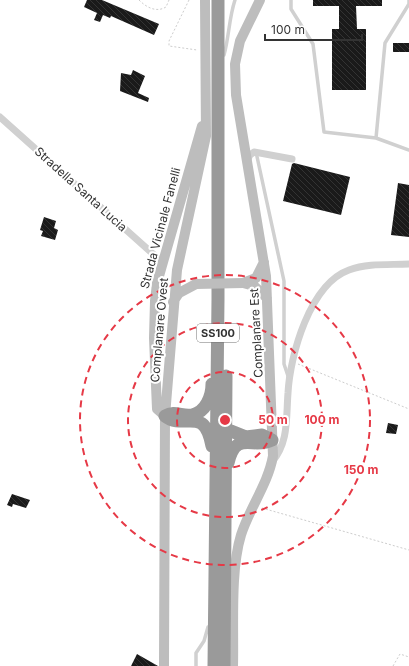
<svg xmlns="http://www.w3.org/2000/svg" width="409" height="666" font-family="Inter,sans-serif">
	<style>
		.building { fill: url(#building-back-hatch) }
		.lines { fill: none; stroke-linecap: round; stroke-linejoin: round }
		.path { stroke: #cdcdcd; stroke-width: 1; stroke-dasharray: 2 2; stroke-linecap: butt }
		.lane { stroke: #d0d0d0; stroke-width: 3.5 }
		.street { stroke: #d0d0d0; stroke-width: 7 }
		.secondary { stroke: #bdbdbd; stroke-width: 10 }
		.highway { stroke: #9a9a9a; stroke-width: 13 }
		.secondary-bridge { stroke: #bdbdbd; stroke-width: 10 }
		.ring { fill: none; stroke: #e63946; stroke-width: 2; stroke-dasharray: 7 5 }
		.labels { text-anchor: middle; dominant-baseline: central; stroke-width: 4; stroke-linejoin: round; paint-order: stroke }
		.shield { fill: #fff; stroke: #707070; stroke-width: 1 }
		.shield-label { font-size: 11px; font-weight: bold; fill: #333 }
		.street-label { font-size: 12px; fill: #333; stroke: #fff }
		.centre { fill: #e63946; stroke: #fff; stroke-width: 2 }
		.ring-label { font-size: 12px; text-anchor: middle; font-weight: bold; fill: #e63946; stroke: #fff; stroke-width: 4; stroke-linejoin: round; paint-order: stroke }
	</style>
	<defs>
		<pattern id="building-back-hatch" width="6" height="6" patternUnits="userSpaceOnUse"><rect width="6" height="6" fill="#1a1a1a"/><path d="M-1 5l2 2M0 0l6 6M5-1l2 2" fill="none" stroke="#333"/></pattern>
	</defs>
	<rect width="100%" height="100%" fill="#fff"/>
	<!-- building -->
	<path class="building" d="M87,0H102L159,24L154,35L111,16L110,18L103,15L100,22L94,20L97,13L84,7Z
		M313,0H382V6H356L357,29H366V90H332V29H339V6H313Z
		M393,43H409V52H393Z
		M133,70L145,76L138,93L149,98L148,102L120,91L121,73L131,75Z
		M294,163L350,177L341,215L283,201L292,164Z
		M398,183L409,185V237L391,235Z
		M44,217L56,221L54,228L58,230L55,240L41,236L43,231L40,230Z
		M388,423L398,425L396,434L386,433Z
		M12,494L30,500L26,508L13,504L12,507L7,505Z
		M137,654L158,666H131Z"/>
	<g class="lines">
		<!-- path -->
		<path class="path" d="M139,0C146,7 156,13 166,7L169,0
			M189,0L169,41V46L197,50
			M298,364L409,409
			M262,508L409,550
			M393,666L400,654L409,657"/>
		<!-- lane -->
		<path class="lane" d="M291,0V9L313,44L324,132L376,138L409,150
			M224,55C229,37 229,18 235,0
			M376,138L385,43L409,4V0
			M256,152L284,281V364L288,376
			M196,666V653L204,641L208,627"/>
		<!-- street -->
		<path class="street" d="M0,117L162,262
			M247,161L250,155L254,152L292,159
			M272,462C289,442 286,418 288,393C290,355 310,284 349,270C368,263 389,265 409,264"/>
		<!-- secondary -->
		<path class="secondary" d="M243,283L256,278L264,262
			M243,283L254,286L267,298
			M173,302L179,293L196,284
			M165,416L157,409L154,338L155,301L157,283L202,126
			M164,666L165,416L177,270L206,136L205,0
			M233,666C234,627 230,571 241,535C250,507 268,484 273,456L266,276L236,95L235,64L240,41L260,0"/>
		<!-- highway -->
		<path class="highway" d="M212,384C212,396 206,412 192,415C182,417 175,410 165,416C185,431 204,404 212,446
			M226,429L246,437L262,435L272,440C253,450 236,429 228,463
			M214,666L218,299V0
			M224,666L226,376"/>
		<!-- secondary-bridge -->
		<path class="secondary-bridge" d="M196,284L243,283"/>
	</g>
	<!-- distance rings -->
	<g class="ring">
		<circle cx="225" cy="420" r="48"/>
		<circle cx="225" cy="420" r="97"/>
		<circle cx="225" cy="420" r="145"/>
	</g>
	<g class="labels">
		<!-- shield labels -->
		<rect class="shield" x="197" y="324" width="42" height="18" rx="3"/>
		<g class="shield-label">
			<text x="218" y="333">SS100</text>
		</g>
		<!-- street labels -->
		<g class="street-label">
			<text transform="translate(81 189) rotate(42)">Stradella Santa Lucia</text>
			<text transform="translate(160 228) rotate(-75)">Strada Vicinale Fanelli</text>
			<text transform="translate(159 330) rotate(-85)">Complanare Ovest</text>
			<text transform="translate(256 333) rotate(-93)">Complanare Est</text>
		</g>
	</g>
	<circle cx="225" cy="420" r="6" class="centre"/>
	<g class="ring-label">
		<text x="273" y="424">50 m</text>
		<text x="322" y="424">100 m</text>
		<text x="361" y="474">150 m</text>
	</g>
	<!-- scale -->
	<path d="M265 34v6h97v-6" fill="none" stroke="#333333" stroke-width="2"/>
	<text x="271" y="34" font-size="12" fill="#333333" stroke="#ffffff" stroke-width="3" paint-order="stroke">100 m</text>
</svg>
